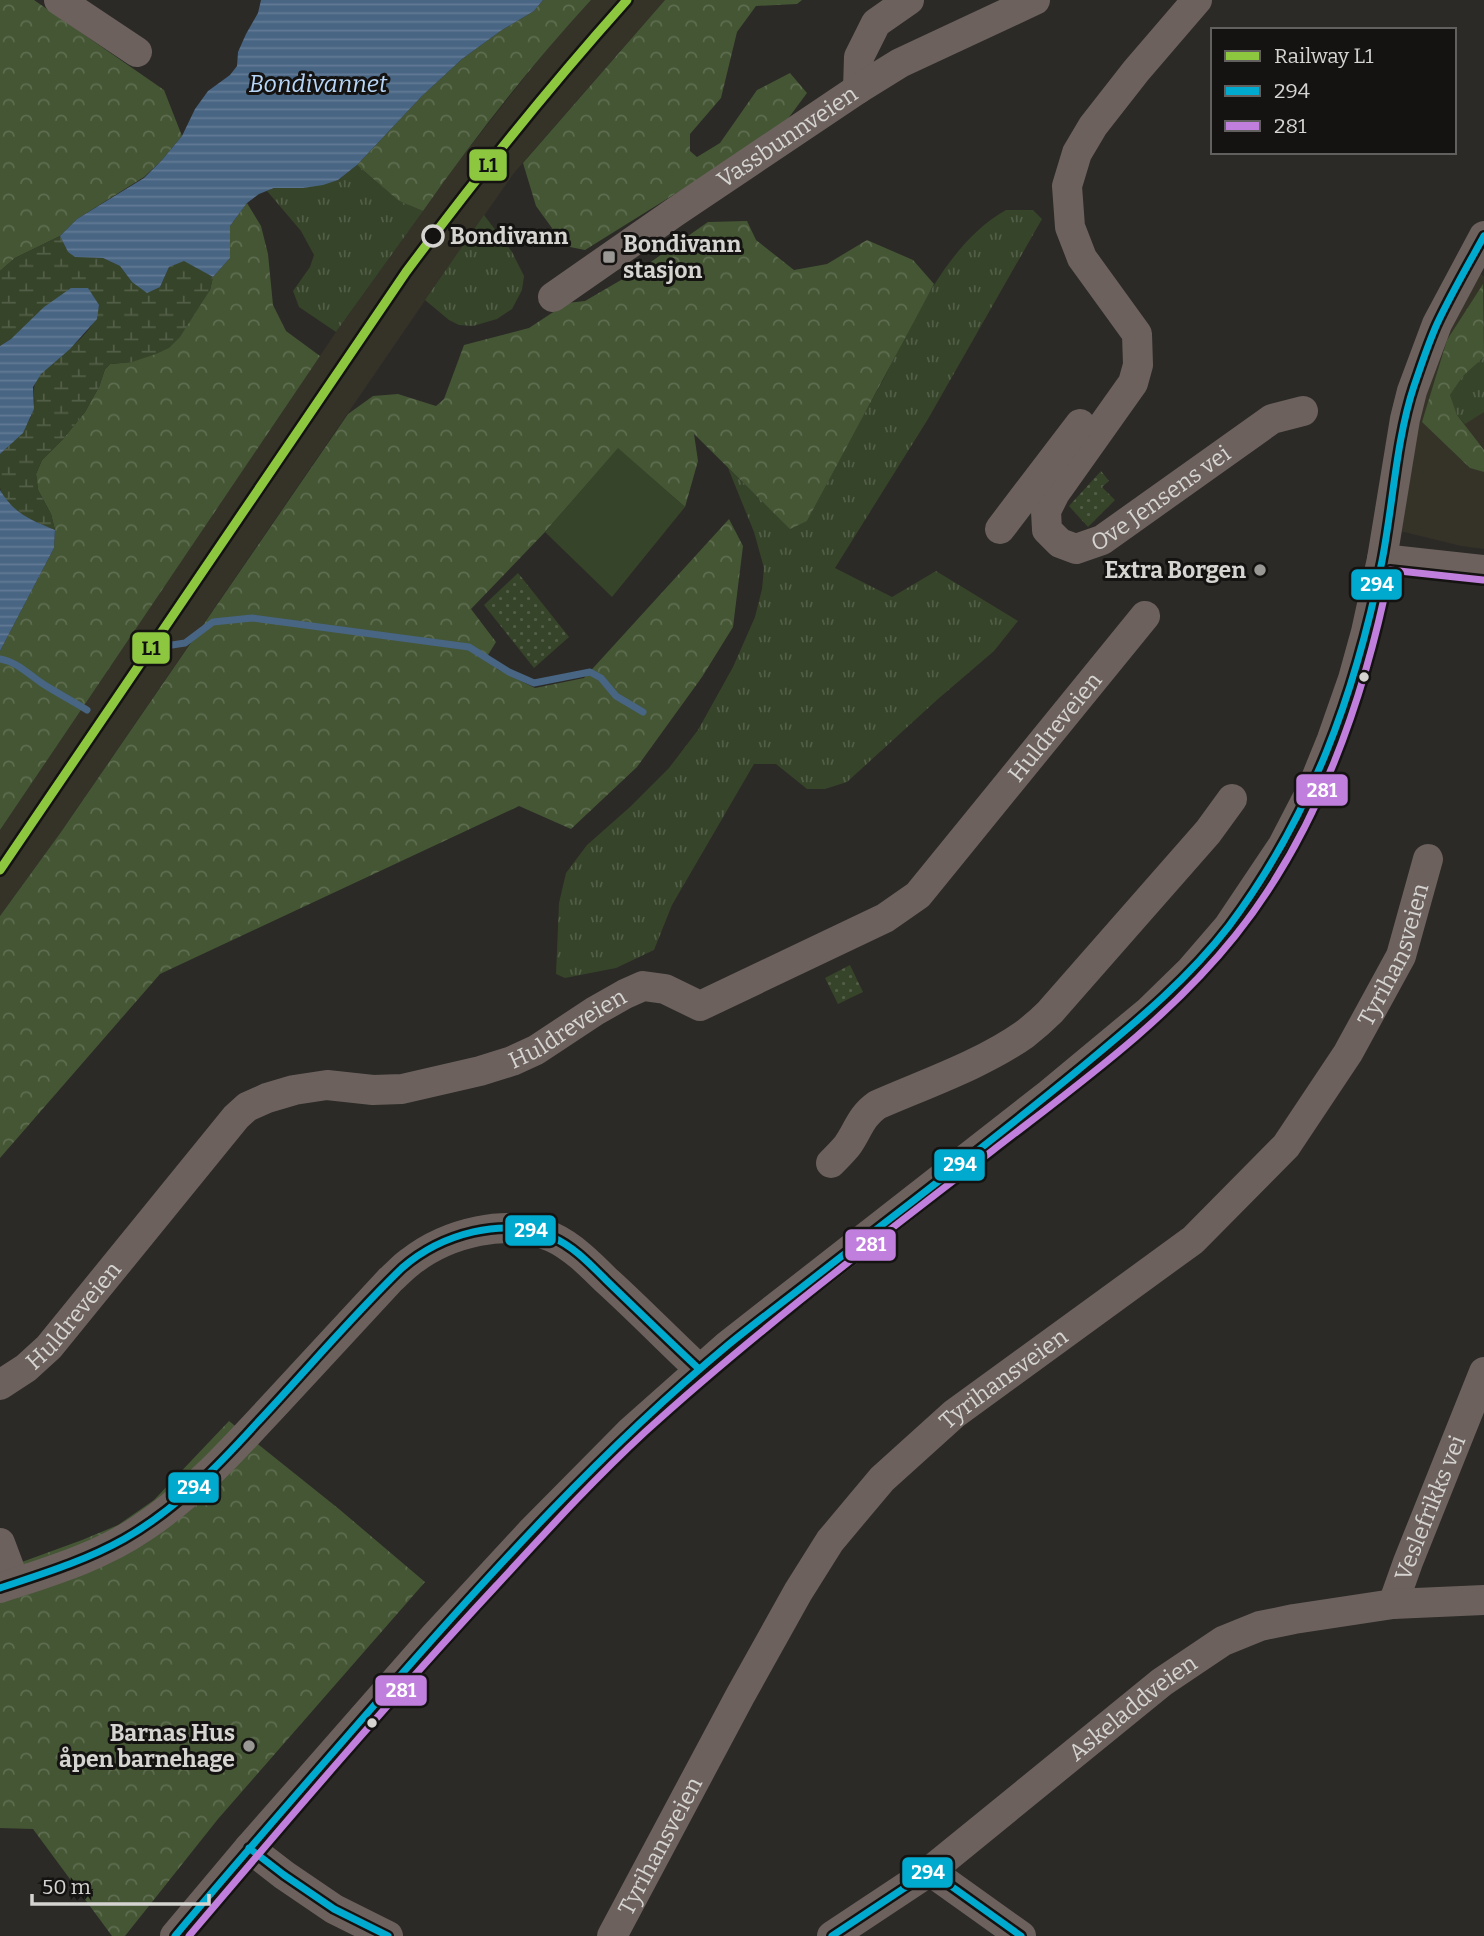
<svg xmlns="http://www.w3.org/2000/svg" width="1484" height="1936" font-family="Bitter,serif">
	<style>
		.built { fill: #353228 }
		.grass { fill: url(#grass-tufts) }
		.forest { fill: url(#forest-crowns) }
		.wetland { fill: url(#wetland-marsh) }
		.park { fill: url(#park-dots) }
		.pitch { fill: #364429 }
		.water { fill: url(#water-rules) }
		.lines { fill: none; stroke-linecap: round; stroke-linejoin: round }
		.stream { stroke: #486583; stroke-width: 7 }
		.minor { stroke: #6c615d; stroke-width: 30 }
		.bus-1-casing { stroke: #141311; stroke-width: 12 }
		.bus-2-casing { stroke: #141311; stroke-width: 12 }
		.bus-1 { stroke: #00a9ce; stroke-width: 7 }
		.bus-2 { stroke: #c07fdc; stroke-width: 7 }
		.rail-1-casing { stroke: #141311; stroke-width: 14 }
		.rail-1 { stroke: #8dc63f; stroke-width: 9 }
		.stop-dot { fill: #141311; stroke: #d5d4d1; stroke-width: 3.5 }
		.poi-dot { fill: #9a9895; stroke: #141311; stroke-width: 2.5 }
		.bus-dot { fill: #d5d4d1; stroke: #141311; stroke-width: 2.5 }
		.labels { text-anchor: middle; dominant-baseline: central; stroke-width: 6; stroke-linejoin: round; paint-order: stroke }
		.street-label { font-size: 23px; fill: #d5d4d1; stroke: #141311 }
		.stop-label { font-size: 23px; font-weight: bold; fill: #d5d4d1; stroke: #141311; text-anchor: start }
		.poi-label { font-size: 23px; font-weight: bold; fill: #d5d4d1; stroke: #141311; text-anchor: end }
		.water-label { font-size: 24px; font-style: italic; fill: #b8d6f8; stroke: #141311 }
		.line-badge { stroke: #141311; stroke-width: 2.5 }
		.badge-label { font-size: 19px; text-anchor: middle; font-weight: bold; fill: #fff }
		.pale-badge-label { font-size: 19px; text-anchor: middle; font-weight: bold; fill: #111 }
	</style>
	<defs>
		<pattern id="grass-tufts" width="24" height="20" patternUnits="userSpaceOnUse" patternTransform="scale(1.75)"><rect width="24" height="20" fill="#364429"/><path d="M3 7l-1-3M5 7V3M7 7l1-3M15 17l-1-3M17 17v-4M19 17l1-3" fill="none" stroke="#525e47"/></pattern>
		<pattern id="forest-crowns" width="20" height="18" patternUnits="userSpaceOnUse" patternTransform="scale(1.75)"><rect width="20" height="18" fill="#445634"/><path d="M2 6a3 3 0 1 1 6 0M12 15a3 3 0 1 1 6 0" fill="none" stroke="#5e6d50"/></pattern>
		<pattern id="wetland-marsh" width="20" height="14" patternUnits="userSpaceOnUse" patternTransform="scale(1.75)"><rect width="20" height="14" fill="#364429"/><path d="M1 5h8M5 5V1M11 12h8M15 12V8" fill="none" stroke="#525e47"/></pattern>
		<pattern id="park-dots" width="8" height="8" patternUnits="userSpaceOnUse" patternTransform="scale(1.75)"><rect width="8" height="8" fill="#364429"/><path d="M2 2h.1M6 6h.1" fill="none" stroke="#525e47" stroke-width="1.8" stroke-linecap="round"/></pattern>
		<pattern id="water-rules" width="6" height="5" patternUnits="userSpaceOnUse" patternTransform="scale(1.75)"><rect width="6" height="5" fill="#486583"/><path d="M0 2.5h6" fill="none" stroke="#627a94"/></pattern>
	</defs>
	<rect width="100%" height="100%" fill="#2b2a26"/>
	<!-- built -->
	<path class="built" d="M591,0H665L514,173L435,286L61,832L0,916V830L336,332L460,159L551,44Z
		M1479,273L1484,276V549L1461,546L1400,531L1418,419L1449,327Z"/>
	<!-- grass -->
	<path class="grass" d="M357,165L399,201L423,211L336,332L299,307L293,291L310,267L314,255L301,231L267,191L274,188H303L338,180Z
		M1006,210H1033L1042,219L928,419L835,568L892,597L936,571L1018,621L994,651L938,699L847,782L825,789H807L776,764H754L672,905L654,950L616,968L565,978L556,974L559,903L566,873L587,845L630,807L669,768L698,730L733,667L755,617L762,589L764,568L754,532L728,468L790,528L807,521C832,474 857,427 883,380C914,321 946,244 1006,210Z
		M484,215L512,252L524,276L522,290L512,309L497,319L473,326L459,325L449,320L425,300Z
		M1484,357V412L1465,424L1457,415L1450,395L1463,376Z"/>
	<!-- forest -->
	<path class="forest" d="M0,0H34L164,90L182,136L162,160L144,177L77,219L60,236L15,258L0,271Z
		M543,0H591C530,66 475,137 423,211L399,201L357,165L422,96L462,59L502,30L534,11Z
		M665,0H802L797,4L756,6L737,32L721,98L690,134V151L697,157L720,143L757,90L790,73L807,93L787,120L715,169L585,250L565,246L536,206L523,163Z
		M247,203L261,226L268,254L273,305L286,331L320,356L0,830V651L54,548L55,530L51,514L38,490L36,474L42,460L63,439L85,412L99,387L105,369L110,364L132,362L210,290L213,277L230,258V226Z
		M747,221L756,240L794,270L827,264L867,240L913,260L934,284L807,521L790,529L694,434L698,461L685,507L618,449L545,532L471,609L496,642L488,655L497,669L535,688L584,678L729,519L743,546L733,627L702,677L637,767L571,829L519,806L160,974L0,1158V916L61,832L348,414L373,396L398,394L436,406L444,399L464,345L529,328L567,303L585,301L645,266L708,222Z
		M1483,284L1484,357L1463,376L1450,395L1457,415L1484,450V472L1470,468L1422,422L1447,340Z
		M229,1421L339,1509L425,1582L218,1819L125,1936H112L33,1829L0,1828V1570L82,1540L118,1525L154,1500Z"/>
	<!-- wetland -->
	<path class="wetland" d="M60,236L68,252L75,256L103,258L120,266L132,282L160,287L169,267L184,260L213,277L210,290L180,337L169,348L156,354L132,362L110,364L105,369L99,387L85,412L63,439L42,460L36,474L38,490L51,514L55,530C37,523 3,510 0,487C0,477 0,465 0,454C14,441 27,430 33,411C37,397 29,389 40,375C59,352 95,338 99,305L11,339L0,346V271L15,258Z"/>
	<!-- park -->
	<path class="park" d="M1101,471L1109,481L1102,487L1115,500L1088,527L1069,506Z
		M518,573L569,637L534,668L484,605Z
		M850,965L863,992L838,1004L825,978Z"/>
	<!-- pitch -->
	<path class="pitch" d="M618,448L685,507L612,597L545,532Z"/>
	<!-- water -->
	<path class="water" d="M261,0H543L534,11L502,30L462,59L422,96L357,165L338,180L323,185L303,188H274L259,194L247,203L230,226V258L213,277L184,261L169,267L160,287L147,293L132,282L120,266L103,258L75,257L68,252L60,236L77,219L144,178L162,160L182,136L195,109L208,91L230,75L237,66L238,52L246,34L258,13Z
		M71,288H88L99,305L97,319L70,349L41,374L33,387L34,409L23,433L0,454V346L11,339L44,307Z
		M0,490C14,514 31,520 55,530L54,548L0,651Z"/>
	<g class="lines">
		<!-- stream -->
		<path class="stream" d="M172,645L185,643L213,622L252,618L469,647L509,672L534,683L590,672L601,678L616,696L643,712
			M0,659C19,662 32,678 48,687C61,695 74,702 87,710"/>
		<!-- minor -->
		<g class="minor">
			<path d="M59,0L137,52"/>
			<path id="s1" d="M1197,0L1136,71L1093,126L1077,153L1067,186L1070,227L1082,258L1137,334L1138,365L1133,383L1055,493L1046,511L1047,530L1060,543L1076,549L1102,540L1272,419L1303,411"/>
			<path d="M858,89L859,57L876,23L909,0"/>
			<path id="s2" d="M553,297L675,212L858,89L900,63L1035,0"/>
			<path d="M1000,529L1080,424"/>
			<path d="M1382,559L1484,570"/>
			<path d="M831,1163C836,1158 842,1152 847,1146C858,1131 860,1117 877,1105C925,1084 983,1064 1025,1034C1034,1027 1042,1020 1050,1012L1208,832L1232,799"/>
			<path id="s3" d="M0,1385L26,1368L49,1347L236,1117L247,1107L267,1098L294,1090L327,1085L373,1090L402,1089L480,1071L512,1061L536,1050L595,1011L625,994L643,986L665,989L700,1006L885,918L918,895L1145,616"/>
			<path d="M0,1543L15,1583"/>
			<path d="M0,1588C48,1572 100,1557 142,1528C194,1494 236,1446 278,1401C315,1361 353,1320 390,1280C397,1274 403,1267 410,1262C447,1233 508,1217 552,1237C572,1246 590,1264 606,1280C638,1309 668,1340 699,1369"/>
			<path id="s4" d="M1393,1604L1408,1562L1484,1372"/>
			<path d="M249,1848L284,1875L334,1909L388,1936"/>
			<path d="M930,1871L1021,1936"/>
			<path d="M175,1936L249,1848L435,1636L533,1530L630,1432L728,1345L1049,1094L1149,1011L1190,971L1228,927L1283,845L1311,791L1332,739L1353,679L1366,632L1382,559L1405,419L1412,391L1437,324L1484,236"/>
			<path id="s5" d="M612,1936L740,1696L798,1592L830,1541L882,1479L954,1414L1193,1240L1286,1146L1348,1053L1401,956L1428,859"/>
			<path id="s6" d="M832,1936L930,1871L1162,1682L1223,1641L1260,1626L1294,1619L1393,1604L1484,1600"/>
		</g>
		<!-- bus-1 casing -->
		<g class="bus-1-casing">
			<path id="bus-1" d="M0,1588C42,1574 85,1561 124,1539C175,1510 217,1467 256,1424C305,1372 351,1317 402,1268C441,1234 503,1216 552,1237C573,1246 590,1264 606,1280C637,1310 668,1340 699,1369
				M249,1848L284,1875L334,1909L388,1936
				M175,1936C244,1854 315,1773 385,1693C492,1571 603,1449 728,1345C756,1322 786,1300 815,1277C902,1209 991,1142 1077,1071C1131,1026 1186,982 1229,926C1311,816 1355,695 1382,561C1393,505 1396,440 1414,386C1421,366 1428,344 1437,324C1451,294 1468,265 1484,236
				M832,1936L930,1871L1021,1936"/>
		</g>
		<!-- bus-2 casing -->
		<g class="bus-2-casing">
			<path id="bus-2" d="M189,1936C289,1818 390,1700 496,1586C544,1534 592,1481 645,1432C755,1332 874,1242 992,1151C1077,1085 1167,1021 1235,936C1319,831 1364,700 1390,570L1483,580"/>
		</g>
		<!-- bus-1 -->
		<use href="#bus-1" class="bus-1"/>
		<!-- bus-2 -->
		<use href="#bus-2" class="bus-2"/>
		<!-- rail-1 casing -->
		<g class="rail-1-casing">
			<path id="rail-1" d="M0,870L406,272C476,178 549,87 627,0"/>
		</g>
		<!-- rail-1 -->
		<use href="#rail-1" class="rail-1"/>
	</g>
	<!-- markers -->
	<circle class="stop-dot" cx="433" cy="236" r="10"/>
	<g class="poi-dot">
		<rect x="602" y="250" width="14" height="14" rx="3.5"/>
		<circle cx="1260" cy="570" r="7"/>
		<circle cx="249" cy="1746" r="7"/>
	</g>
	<g class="bus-dot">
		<circle cx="1364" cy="677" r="6"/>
		<circle cx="372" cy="1723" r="6"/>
	</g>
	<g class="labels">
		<!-- street labels -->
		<g class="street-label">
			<text stroke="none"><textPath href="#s2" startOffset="284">Vassbunnveien</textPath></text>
			<text stroke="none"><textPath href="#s1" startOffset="756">Ove Jensens vei</textPath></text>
			<text stroke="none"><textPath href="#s3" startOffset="1320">Huldreveien</textPath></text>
			<text stroke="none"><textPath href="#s5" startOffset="1278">Tyrihansveien</textPath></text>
			<text stroke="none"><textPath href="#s3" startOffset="710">Huldreveien</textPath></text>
			<text stroke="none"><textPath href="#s3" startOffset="102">Huldreveien</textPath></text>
			<text stroke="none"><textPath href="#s5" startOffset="690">Tyrihansveien</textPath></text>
			<text stroke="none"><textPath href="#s4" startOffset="103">Veslefrikks vei</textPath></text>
			<text stroke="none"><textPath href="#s6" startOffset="378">Askeladdveien</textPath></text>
			<text stroke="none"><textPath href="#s5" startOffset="102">Tyrihansveien</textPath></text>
		</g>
		<!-- stop labels -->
		<g class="stop-label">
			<text x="450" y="236">Bondivann</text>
		</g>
		<!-- poi labels -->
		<g class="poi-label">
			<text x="623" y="244" text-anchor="start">Bondivann<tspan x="623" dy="26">stasjon</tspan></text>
			<text x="1246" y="570">Extra Borgen</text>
			<text x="235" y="1733">Barnas Hus<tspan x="235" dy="26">åpen barnehage</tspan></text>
		</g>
		<!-- water labels -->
		<g class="water-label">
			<text x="318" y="84">Bondivannet</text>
		</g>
	</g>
	<g class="line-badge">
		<rect x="468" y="148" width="40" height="34" rx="7" fill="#8dc63f"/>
		<rect x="1350" y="568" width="53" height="33" rx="7" fill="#00a9ce"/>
		<rect x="131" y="631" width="40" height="34" rx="7" fill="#8dc63f"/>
		<rect x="1295" y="773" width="54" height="34" rx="7" fill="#c07fdc"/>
		<rect x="933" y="1148" width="53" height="34" rx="7" fill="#00a9ce"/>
		<rect x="504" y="1214" width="53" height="33" rx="7" fill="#00a9ce"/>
		<rect x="844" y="1228" width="53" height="34" rx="7" fill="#c07fdc"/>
		<rect x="167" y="1471" width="53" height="33" rx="7" fill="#00a9ce"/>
		<rect x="374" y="1674" width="54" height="33" rx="7" fill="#c07fdc"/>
		<rect x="901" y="1856" width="53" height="33" rx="7" fill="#00a9ce"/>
	</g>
	<g class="badge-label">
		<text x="1377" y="591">294</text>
		<text x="1322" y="797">281</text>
		<text x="960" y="1171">294</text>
		<text x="531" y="1237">294</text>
		<text x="871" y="1251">281</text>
		<text x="194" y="1494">294</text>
		<text x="401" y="1697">281</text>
		<text x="928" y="1879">294</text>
	</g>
	<g class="pale-badge-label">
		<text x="488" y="172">L1</text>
		<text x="151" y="655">L1</text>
	</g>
	<!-- legend -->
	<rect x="1211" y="28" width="245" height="126" fill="#141311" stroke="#61605e" stroke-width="2"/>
	<rect x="1225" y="51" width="35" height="10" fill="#8dc63f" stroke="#61605e" stroke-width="2"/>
	<text x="1274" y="63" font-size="21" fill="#d5d4d1">Railway L1</text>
	<rect x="1225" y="86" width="35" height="10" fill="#00a9ce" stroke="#61605e" stroke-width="2"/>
	<text x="1274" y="98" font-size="21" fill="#d5d4d1">294</text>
	<rect x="1225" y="121" width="35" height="10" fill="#c07fdc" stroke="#61605e" stroke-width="2"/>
	<text x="1274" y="133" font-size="21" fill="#d5d4d1">281</text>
	<!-- scale -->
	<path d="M32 1894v10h177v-10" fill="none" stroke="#d5d4d1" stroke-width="3.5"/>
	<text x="42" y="1894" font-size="21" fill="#d5d4d1" stroke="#141311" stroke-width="5" paint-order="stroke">50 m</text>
</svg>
